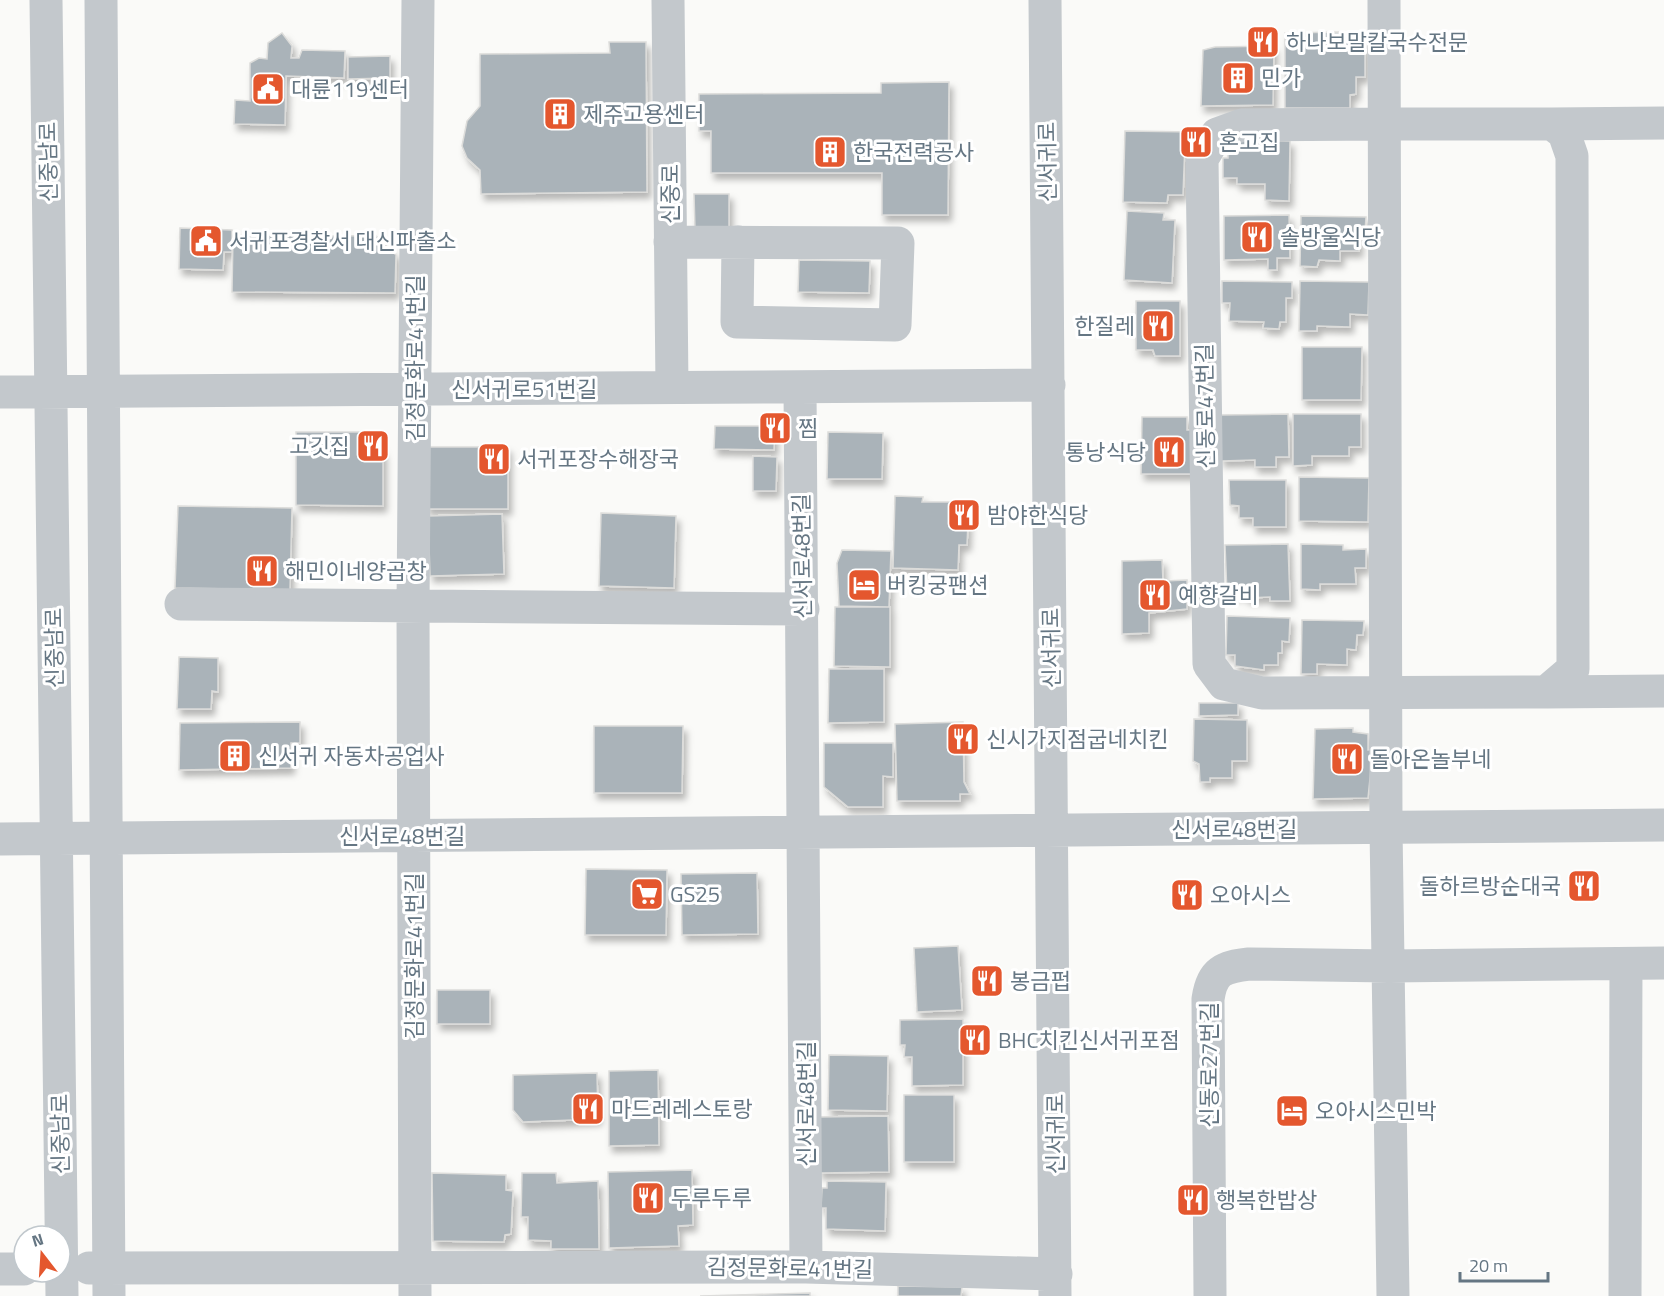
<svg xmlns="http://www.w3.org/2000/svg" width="1664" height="1296" font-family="'Titillium Web','Noto Sans KR',sans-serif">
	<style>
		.building { fill: #aab3b9; stroke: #dcdcda; stroke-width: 1.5; filter: url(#shadow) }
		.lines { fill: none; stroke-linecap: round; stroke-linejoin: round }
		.minor { stroke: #c3c8cc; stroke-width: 33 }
		.labels { text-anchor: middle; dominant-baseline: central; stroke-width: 6; stroke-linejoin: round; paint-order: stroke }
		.poi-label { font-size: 22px; fill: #657683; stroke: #fff; text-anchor: start }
		.street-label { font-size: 22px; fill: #657683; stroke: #fff }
	</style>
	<defs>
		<filter id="shadow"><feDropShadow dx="3.5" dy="6" stdDeviation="3" flood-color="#0004"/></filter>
	</defs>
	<rect width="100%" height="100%" fill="#fafaf8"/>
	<!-- building -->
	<path class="building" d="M1342,32L1360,40L1365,49V77H1356V94L1350,95V108H1285V33Z
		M282,33L292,46L291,58H299L302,50L345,51L344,78L286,76L285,125L234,124L235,100L250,101V63L259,58L267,59L268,43Z
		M609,42H646L647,192L481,194L480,170L467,158L462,146L467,121L480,106V54L610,53Z
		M1274,46L1273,105L1201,106L1203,50L1215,47Z
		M390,56V78L348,79V57Z
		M949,82L948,215H882V173H711V131H699V94L881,93V83Z
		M1125,131L1195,132V143H1185L1183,195H1168L1167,203L1123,202Z
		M1237,140L1290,141L1289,201L1265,200V184H1237V178H1223V158H1228V147Z
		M694,194H729V230H695Z
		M1127,211L1164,213L1163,220H1175L1172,283L1124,280Z
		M1289,215L1290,258H1277V270H1268V259L1224,260V216Z
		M1301,216L1366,217L1365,232H1359V251H1340V261L1319,260L1317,267L1300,266Z
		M180,228L232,230V252H224L223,270L179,269Z
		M233,235L376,236L396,255L395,293L232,292Z
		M799,260L870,261L869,293L798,292Z
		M1222,281L1292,282V298H1286V322H1280L1279,329L1263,328L1264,322L1229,321L1230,303H1222Z
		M1300,281L1369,282L1368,315L1350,314V327L1317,326V331H1299Z
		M1136,301H1180V356H1155L1153,350H1136Z
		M1302,347H1362L1361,400H1302Z
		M1288,414L1289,457H1276V467H1255V460L1221,461L1220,415Z
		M1293,414H1361V447H1349V456H1312V465L1293,466Z
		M1142,417H1187V430H1196V474H1141Z
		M715,426H775L774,450L714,449Z
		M296,432H363L376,439L383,453V506L296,505Z
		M828,432L883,433L882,479H827Z
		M426,447H508V509H426Z
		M753,456L777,457L776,491H753Z
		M1299,477L1369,478L1368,522L1299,521Z
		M1229,480H1286V527H1253V518H1239V506L1230,505Z
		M895,496L923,497L922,502H956V521L968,522L967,545H959L958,570L893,568Z
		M178,506L292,508L290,590L175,588Z
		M601,513L676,516L674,588L599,586Z
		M502,514L504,574L430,576L428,516Z
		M1288,544L1290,601H1270V597L1246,598V594H1227L1225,545Z
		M1301,544L1343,545V550L1366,549V568H1355L1356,584H1320V590L1301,589Z
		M842,550L891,551L889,607L839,606L837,563Z
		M1162,560L1163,581L1187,580V609L1149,613V633L1122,634V561Z
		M835,607H890V667L834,666Z
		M1227,616L1290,618L1289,642L1282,641V653H1278V665H1264V670L1235,666V655H1226Z
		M1302,620L1364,621L1363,635H1357L1356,650L1347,649V665L1317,664V674H1301Z
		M179,657L218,658V692L212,691L211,709H177Z
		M829,669H884V722L828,723Z
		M1199,703H1238V715L1199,716Z
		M1194,719L1247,720V761H1232V778H1210V782H1200L1199,764L1193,761Z
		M300,722V743H291V768L179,770L180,723Z
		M963,722L964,782L970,794H960V801H897L895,724Z
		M594,726H683L682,793H594Z
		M1353,728V732L1368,734V750L1379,749L1371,769L1368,798L1313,799L1315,729Z
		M824,743H893V777L883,776V807H848L824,787Z
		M586,869L667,870L666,935H585Z
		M757,873L758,934L682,935L681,874Z
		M958,946L962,1010L917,1012L914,948Z
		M437,990H490V1024H437Z
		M963,1019V1085L912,1086V1057H904L905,1045H900V1020Z
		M829,1055L888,1056L887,1111L828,1110Z
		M658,1070L659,1145L609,1146V1071Z
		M597,1073L598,1119L523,1122L513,1110V1075Z
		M904,1095H954V1162H904Z
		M888,1116L889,1172L819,1173V1117Z
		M692,1170L693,1225L678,1226L679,1246L609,1248L608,1172Z
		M432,1173L506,1175V1190L513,1191L511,1234L505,1235L504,1242L433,1241Z
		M522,1173H556L557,1183L598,1181L599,1249H551V1241L528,1240V1217H521Z
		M827,1181L886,1182L885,1231L826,1229V1208H821L822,1188H827Z
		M898,1286L962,1287L961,1296H898Z
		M810,1293V1296H700Z"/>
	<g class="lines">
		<!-- minor -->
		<path class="minor" d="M46,0L62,1296
			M101,0L109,1296
			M668,0L672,387
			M1045,0L1055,1296
			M1384,0L1386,828L1393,1296
			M1385,124H1552L1564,133L1572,156L1573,669L1546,692L1262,693L1224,684L1209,664L1202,159L1217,134L1242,125Z
			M1552,124L1664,123
			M670,242L898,243L895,325L737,322L738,242
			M800,387L806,1267
			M0,392L1049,385
			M181,604L803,609
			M1546,692L1664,691
			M0,839L1664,825
			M89,1268L806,1267L1056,1274
			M0,1269H24
			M415,1296L413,607L418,0
			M1210,1296L1208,999C1212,971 1223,967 1249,964L1389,966L1664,963
			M1625,1296L1626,964"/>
	</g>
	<!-- icons -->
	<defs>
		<g id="restaurant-square" transform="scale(1.725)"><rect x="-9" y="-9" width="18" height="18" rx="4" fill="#e4572e" stroke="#fff"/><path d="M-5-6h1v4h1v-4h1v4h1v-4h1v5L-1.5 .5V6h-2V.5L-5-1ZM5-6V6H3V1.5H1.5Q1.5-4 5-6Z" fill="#fff"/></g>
		<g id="building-square" transform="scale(1.725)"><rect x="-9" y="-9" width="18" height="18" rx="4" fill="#e4572e" stroke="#fff"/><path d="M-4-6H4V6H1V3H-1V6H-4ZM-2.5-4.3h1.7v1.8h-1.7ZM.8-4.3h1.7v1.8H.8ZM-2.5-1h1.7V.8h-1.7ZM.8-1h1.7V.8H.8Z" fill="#fff"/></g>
		<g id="civic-square" transform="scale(1.725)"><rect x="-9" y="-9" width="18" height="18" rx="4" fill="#e4572e" stroke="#fff"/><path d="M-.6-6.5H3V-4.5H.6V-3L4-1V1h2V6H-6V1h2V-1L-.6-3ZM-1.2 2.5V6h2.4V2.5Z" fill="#fff"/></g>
		<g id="hotel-square" transform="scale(1.725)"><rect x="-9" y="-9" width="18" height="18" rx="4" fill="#e4572e" stroke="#fff"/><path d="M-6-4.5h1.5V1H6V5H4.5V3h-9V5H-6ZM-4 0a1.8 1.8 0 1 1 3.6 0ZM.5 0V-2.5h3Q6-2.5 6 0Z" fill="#fff"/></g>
		<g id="supermarket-square" transform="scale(1.725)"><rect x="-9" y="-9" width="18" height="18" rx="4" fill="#e4572e" stroke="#fff"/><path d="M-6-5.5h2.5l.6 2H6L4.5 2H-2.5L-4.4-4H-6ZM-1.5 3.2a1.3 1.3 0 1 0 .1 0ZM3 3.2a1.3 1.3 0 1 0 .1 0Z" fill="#fff"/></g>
	</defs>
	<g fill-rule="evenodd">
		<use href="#restaurant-square" x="1263" y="42"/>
		<use href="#building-square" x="1238" y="78"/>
		<use href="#civic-square" x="268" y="89"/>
		<use href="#building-square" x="560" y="114"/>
		<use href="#restaurant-square" x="1196" y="142"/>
		<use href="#building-square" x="830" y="152"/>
		<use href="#restaurant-square" x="1257" y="237"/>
		<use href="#civic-square" x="206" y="241"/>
		<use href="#restaurant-square" x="1158" y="326"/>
		<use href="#restaurant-square" x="775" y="428"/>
		<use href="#restaurant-square" x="373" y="446"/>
		<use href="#restaurant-square" x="1169" y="452"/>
		<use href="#restaurant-square" x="494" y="459"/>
		<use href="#restaurant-square" x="964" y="515"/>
		<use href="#restaurant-square" x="262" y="571"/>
		<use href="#hotel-square" x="864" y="585"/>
		<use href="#restaurant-square" x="1155" y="595"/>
		<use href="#restaurant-square" x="963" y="739"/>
		<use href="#building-square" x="235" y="756"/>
		<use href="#restaurant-square" x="1347" y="759"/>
		<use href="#restaurant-square" x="1584" y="886"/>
		<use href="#supermarket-square" x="647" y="894"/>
		<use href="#restaurant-square" x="1187" y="895"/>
		<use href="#restaurant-square" x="987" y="981"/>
		<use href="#restaurant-square" x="975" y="1040"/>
		<use href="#restaurant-square" x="588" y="1109"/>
		<use href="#hotel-square" x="1292" y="1111"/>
		<use href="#restaurant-square" x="648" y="1198"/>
		<use href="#restaurant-square" x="1193" y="1200"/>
	</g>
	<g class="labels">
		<!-- poi labels -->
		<g class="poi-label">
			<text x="1286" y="42">하나보말칼국수전문</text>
			<text x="1261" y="78">민가</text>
			<text x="291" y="89">대륜119센터</text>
			<text x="583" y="114">제주고용센터</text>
			<text x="1219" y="142">혼고집</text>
			<text x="853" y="152">한국전력공사</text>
			<text x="1280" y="237">솔방울식당</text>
			<text x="229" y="241">서귀포경찰서 대신파출소</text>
			<text x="1135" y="326" text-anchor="end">한질레</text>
			<text x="798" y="428">찜</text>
			<text x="350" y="446" text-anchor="end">고깃집</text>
			<text x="1146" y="452" text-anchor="end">통낭식당</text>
			<text x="517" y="459">서귀포장수해장국</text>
			<text x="987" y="515">밤야한식당</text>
			<text x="285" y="571">해민이네양곱창</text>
			<text x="887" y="585">버킹궁팬션</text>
			<text x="1178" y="595">예향갈비</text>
			<text x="986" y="739">신시가지점굽네치킨</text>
			<text x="258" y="756">신서귀 자동차공업사</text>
			<text x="1370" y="759">돌아온놀부네</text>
			<text x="1561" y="886" text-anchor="end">돌하르방순대국</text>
			<text x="670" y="894">GS25</text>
			<text x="1210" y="895">오아시스</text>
			<text x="1010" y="981">봉금펍</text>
			<text x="998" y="1040">BHC치킨신서귀포점</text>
			<text x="611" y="1109">마드레레스토랑</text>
			<text x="1315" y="1111">오아시스민박</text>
			<text x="671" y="1198">두루두루</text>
			<text x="1216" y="1200">행복한밥상</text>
		</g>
		<!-- street labels -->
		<g class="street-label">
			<text transform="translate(48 162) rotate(-91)">신중남로</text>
			<text transform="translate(1047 162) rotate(-91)">신서귀로</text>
			<text transform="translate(670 194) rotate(-90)">신중로</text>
			<text transform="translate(415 358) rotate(-90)">김정문화로41번길</text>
			<text x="524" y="389">신서귀로51번길</text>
			<text transform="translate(1205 406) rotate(-91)">신동로47번길</text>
			<text transform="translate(802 556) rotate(-91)">신서로48번길</text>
			<text transform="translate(54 648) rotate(-91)">신중남로</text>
			<text transform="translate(1051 648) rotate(-91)">신서귀로</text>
			<text x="1234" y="829">신서로48번길</text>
			<text x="402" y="836">신서로48번길</text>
			<text transform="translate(414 956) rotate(-90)">김정문화로41번길</text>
			<text transform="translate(1209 1065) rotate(-90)">신동로27번길</text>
			<text transform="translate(806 1104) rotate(-90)">신서로48번길</text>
			<text transform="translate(60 1134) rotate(-91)">신중남로</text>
			<text transform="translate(1055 1134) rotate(-90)">신서귀로</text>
			<text transform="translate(790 1268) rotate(1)">김정문화로41번길</text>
		</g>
	</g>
	<!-- north arrow -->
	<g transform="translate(42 1254) rotate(343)"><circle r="28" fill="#ffffff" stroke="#c1c8cd" stroke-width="1.5"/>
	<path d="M0-4.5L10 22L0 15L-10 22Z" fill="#e4572e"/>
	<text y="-9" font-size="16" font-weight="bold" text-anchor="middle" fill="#657683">N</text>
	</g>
	<!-- scale -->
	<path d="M1460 1272v9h88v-9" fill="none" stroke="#657683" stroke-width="3"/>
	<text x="1469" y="1272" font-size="18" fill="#657683" stroke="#ffffff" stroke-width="4.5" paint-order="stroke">20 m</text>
</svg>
